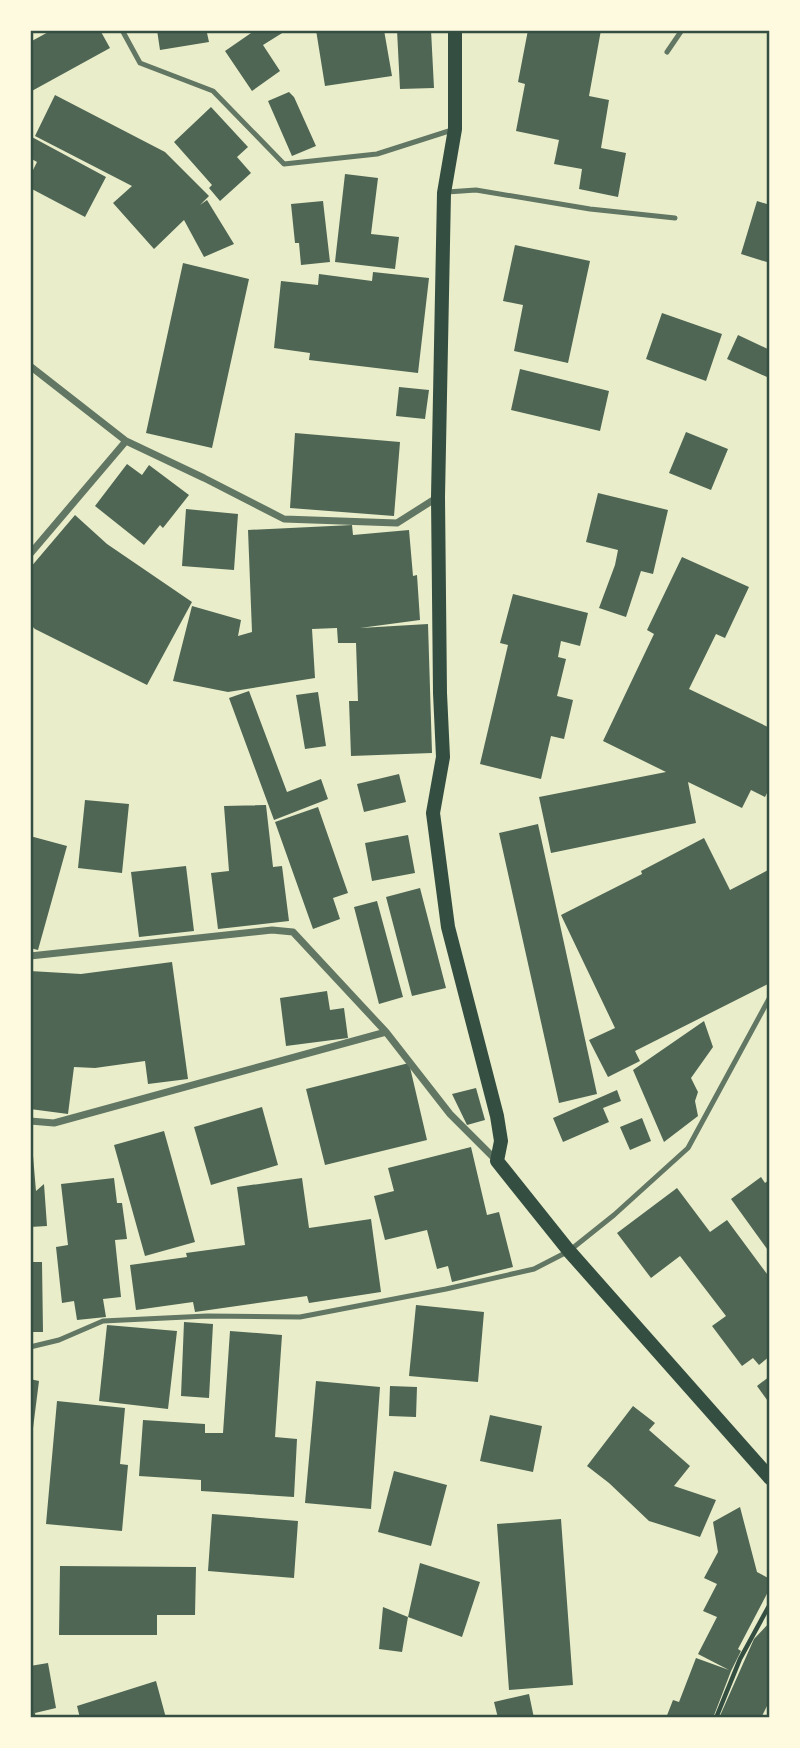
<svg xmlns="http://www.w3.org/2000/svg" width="800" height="1748" font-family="Roboto,sans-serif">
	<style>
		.building { fill: #4f6655 }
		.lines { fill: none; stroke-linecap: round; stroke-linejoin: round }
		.path { stroke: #344e41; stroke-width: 4.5 }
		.service { stroke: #617663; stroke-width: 5 }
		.minor { stroke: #617663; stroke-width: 7 }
		.secondary { stroke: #344e41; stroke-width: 14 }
		.neatline { fill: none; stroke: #344e41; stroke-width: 2.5 }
	</style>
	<rect width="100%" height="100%" fill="#e9edc9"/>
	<!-- building -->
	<path class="building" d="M52,30H100L110,48L30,92V42Z
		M157,30H220V31L207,33L209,42L160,50Z
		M253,30H287L263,45L280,71L252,91L225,51L254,31Z
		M316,30H384L392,76L325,86Z
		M397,30H431L434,88L400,89Z
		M528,30H601L589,96L609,100L601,148L626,153L618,197L579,189L582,169L554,164L559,140L516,131L525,84L518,82Z
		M289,92L294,97L316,146L292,156L268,101Z
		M55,95L165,152L209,196L200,205L207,200L234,244L204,257L184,220L154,249L113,203L132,186L35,136Z
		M211,107L248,147L237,157L251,173L220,201L209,188L212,185L174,142Z
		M30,136L106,177L85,217L30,188V176L37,162L30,158Z
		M345,174L378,178L371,234L399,237L395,269L335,262Z
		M323,201L330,262L301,265L299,243H295L291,204Z
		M757,201L770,205V263L741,254Z
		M515,245L590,261L568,363L514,351L523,305L503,301Z
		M183,263L249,279L212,448L146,433Z
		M373,272L429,278L418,373L309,360L310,353L274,348L281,281L318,285L319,274L372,281Z
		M662,313L722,334L706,381L646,359Z
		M738,335L770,350V369L767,377L727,359Z
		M520,369L609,391L600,431L511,410Z
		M399,387L429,390L425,419L396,416Z
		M686,432L728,449L711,490L669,473Z
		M295,433L400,442L394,516L290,508Z
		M127,464L142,475L149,465L189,495L163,528L160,525L144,545L95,506Z
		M598,493L668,510L653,574L641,571L626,617L599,608L615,565L618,550L586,542Z
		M186,509L238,514L234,570L182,566Z
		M75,515L107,544L192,602L147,685L35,629L30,624V568Z
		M352,525L353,535L409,530L413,576L417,575L420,620L360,628L428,624L432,753L351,756L349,701H358L356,643H338L337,628L312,629L315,678L228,692L173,681L192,606L241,620L238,636L252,632L248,530Z
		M682,557L749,587L725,638L716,634L689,689L770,728V787L765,797L751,790L742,808L688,782L696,823L551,853L539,797L666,772L603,741L654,634L647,630Z
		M513,594L588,613L580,646L561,641L558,657L566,659L557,696L573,700L564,739L551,736L541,779L480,764L508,645L500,643Z
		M249,691L287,792L321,779L328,799L274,820L229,698Z
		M318,692L326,746L305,749L296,695Z
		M399,774L406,802L364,812L357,784Z
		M85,800L129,804L122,873L78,868Z
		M266,805L273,867L282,866L289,921L218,929L211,873L229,871L224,806Z
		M318,807L348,893L333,898L340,919L313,929L275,822Z
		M538,824L597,1094L559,1103L499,833Z
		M408,835L415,873L372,881L365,843Z
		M30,836L67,846L38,950L30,948Z
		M704,838L730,890L770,869V983L635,1051L640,1061L608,1077L589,1040L615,1028L561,915L642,874L641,871Z
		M186,866L194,931L139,937L131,872Z
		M420,888L446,988L412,996L386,897Z
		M377,901L403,997L379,1004L354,907Z
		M172,962L188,1079L148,1084L145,1061L95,1068L74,1067L68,1114L30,1109V971L81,974Z
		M327,991L330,1010L344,1008L348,1038L286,1046L280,998Z
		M704,1021L713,1047L691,1078L698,1092L695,1101L698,1116L664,1142L633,1070Z
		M409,1063L427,1140L325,1165L306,1089Z
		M476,1088L485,1120L467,1125L452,1094Z
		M617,1090L621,1101L603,1108L609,1122L563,1142L553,1118Z
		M262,1107L278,1165L211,1185L194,1127Z
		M642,1118L651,1141L630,1150L620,1127Z
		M164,1131L195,1242L145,1256L114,1145Z
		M30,1144H32L36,1191L44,1184L47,1226L30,1227Z
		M471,1147L487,1215L499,1212L513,1267L452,1282L448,1266L437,1269L427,1230L385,1240L374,1196L394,1191L388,1168Z
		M761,1177L765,1183L770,1179V1253L731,1199Z
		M114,1178L117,1203H122L127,1239L115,1240L121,1297L103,1299L106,1317L77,1320L74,1301L62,1303L56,1247L68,1245L61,1184Z
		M302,1178L309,1228L371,1219L381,1292L309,1303L307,1296L195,1312L193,1302L136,1310L130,1265L187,1257L186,1253L245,1245L237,1187Z
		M677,1188L710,1232L727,1220L770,1278V1356L759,1365L753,1358L742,1366L712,1326L726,1316L680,1256L651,1278L617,1233Z
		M30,1262H42L43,1332H30Z
		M416,1305L484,1312L478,1382L409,1376Z
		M184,1322L213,1324L209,1398L181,1396Z
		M107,1325L177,1331L168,1409L99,1401Z
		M230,1331L282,1335L275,1437L297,1439L294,1497L201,1491V1480L139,1476L143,1420L205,1424V1433H223Z
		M770,1376V1404L757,1386Z
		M30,1379L39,1381L31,1444L30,1443Z
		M316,1381L380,1387L371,1509L305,1503Z
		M390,1386L417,1387L416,1417L389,1416Z
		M57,1401L125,1408L120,1464L128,1465L122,1531L46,1524Z
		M633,1406L655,1423L649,1430L690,1466L674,1486L716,1500L700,1537L649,1521L609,1483L587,1466Z
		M490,1415L542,1426L533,1472L480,1461Z
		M394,1471L447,1485L431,1546L378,1532Z
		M740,1507L757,1572L770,1579V1588L738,1649L741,1651L731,1671L713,1718H666L673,1700L679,1702L696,1658L729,1670L698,1654L717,1617L703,1611L717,1584L704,1578L718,1552L713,1522Z
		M212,1514L298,1521L294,1578L208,1571Z
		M561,1519L573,1685L509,1690L497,1524Z
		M420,1563L480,1582L462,1637L408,1617Z
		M60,1566L196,1567L195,1615H157V1635H59Z
		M383,1607L408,1617L402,1652L379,1649Z
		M770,1622V1700L761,1718H719L754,1639Z
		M48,1663L56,1708L35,1713L36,1718H30V1666Z
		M156,1681L166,1718H80L77,1706Z
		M529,1694L534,1718H498L494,1702Z"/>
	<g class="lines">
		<!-- path -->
		<path class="path" d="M716,1718L740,1659L770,1604"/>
		<!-- service -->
		<path class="service" d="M122,30L140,63L213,91L284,164L377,154L452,130
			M667,52L682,30
			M447,192L476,190L590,209L675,218
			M30,1347L59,1340L103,1321L207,1316L300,1317L446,1289L534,1269L569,1251L614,1215L688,1148L770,997"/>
		<!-- minor -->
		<path class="minor" d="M30,366L126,441L204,478L284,519L397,523L438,497
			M30,554L126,441
			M30,956L272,930L293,932L386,1032L450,1114L496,1160
			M30,1121L54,1123L386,1032"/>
		<!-- secondary -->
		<path class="secondary" d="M455,30V129L444,193L438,497L440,693L443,757L433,813L448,927L497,1116L501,1141L497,1161L569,1251L770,1478"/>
	</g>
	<!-- border -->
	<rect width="800" height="1748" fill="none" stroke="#fefae0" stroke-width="63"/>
	<rect x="32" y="32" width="736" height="1684" class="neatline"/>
</svg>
